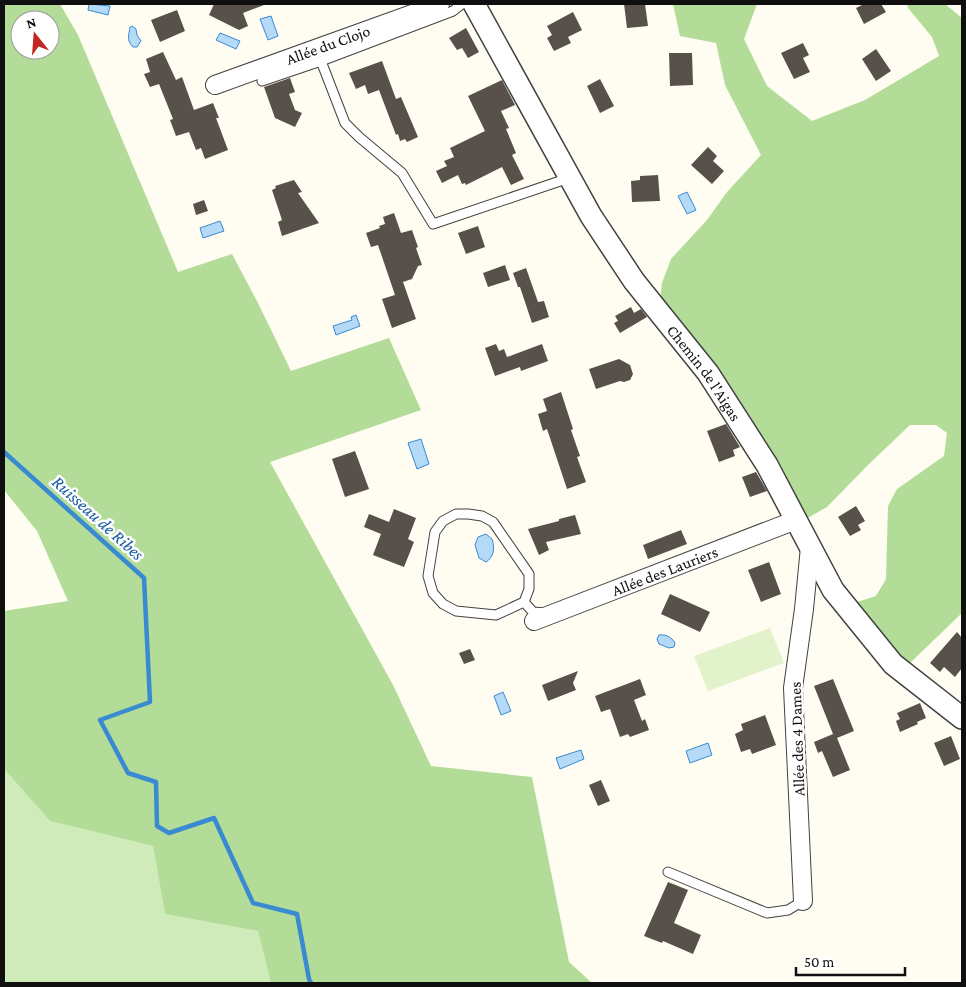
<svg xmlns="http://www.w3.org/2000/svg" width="966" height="987" font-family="'Crimson Pro',serif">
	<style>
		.green { fill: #cfebb9 }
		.forest { fill: #b2dc98; fill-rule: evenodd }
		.pitch { fill: #e2f2cb }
		.water { fill: #b4daf8; stroke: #398ad1 }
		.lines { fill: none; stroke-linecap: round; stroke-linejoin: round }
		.stream { stroke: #398ad1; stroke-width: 4.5 }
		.building { fill: #58514b }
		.service-casing { stroke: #424242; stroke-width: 11 }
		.minor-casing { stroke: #424242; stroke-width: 20 }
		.tertiary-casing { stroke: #424242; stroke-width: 24 }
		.service { stroke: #fff; stroke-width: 9 }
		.minor { stroke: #fff; stroke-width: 18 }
		.tertiary { stroke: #fff; stroke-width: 21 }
		.labels { text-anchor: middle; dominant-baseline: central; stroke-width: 5; stroke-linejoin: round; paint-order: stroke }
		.street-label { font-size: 16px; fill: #0f0f0f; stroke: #fff }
		.water-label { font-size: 18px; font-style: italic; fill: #145ca5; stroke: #fff }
	</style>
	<rect width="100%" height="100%" fill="#fffdf1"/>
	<!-- green -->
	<path class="green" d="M4,769L50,821L153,846L165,914L258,931L271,983H4Z"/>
	<!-- forest -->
	<path class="forest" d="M4,4H60L78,35L178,272L232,254L258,303L291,371L389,338L421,410L270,462L393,685L431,766L532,777L569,962L592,983H271L258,931L165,914L153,846L50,821L4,769V611L68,601L37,531L4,490ZM20,20H50V50H20Z
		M673,4H757L744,39L767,86L812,121L865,100L939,56L932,37L908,8L907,4H945L962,18V613L909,664L891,648L854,603L876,596L886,579L888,506L897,489L944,456L947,433L936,425H910L869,464L827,507L806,519L660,301L662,283L671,259L707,220L727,192L761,155L725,85L716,43L680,36Z"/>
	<!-- pitch -->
	<path class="pitch" d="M770,628L784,663L708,691L694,656Z"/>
	<!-- water -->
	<path class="water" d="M89,4L110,6L108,15L88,10Z
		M271,16L278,36L268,40L260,19Z
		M132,26L136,29L137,35L141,41L137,47H133C126,40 129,35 130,27Z
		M220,33L240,41L236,49L216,40Z
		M687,192L696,210L687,214L678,196Z
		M220,221L224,231L203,238L200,228Z
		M356,315L360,326L336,335L333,326L352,320L351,317Z
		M421,439L429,464L417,469L408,443Z
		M486,534L492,539C495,548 494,557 486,562L479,558L475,545L478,537Z
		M659,635C665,634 672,637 675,643L674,647L669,648L659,644L657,639Z
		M503,692L511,711L501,715L494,696Z
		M708,743L712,755L690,763L686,751Z
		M581,750L584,759L560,769L556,758Z"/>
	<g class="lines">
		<!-- stream -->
		<path class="stream" d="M4,452L144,578L150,702L100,720L128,773L156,782L157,826L169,833L214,818L253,903L297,914L309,979L311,983"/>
	</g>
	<!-- building -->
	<path class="building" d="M214,4H263L264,5L243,13L248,26L239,30L209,15Z
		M624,4H645L648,26L627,28Z
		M864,4H881L886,12L864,24L856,8Z
		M177,10L185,31L160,42L151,20Z
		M573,12L582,30L568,37L571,43L554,51L547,38L552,35L547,26Z
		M466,28L479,52L468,58L462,48L457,50L449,38Z
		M803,43L809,55L803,58L810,72L794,79L781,53Z
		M876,49L891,71L876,81L862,59Z
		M163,52L176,80L182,77L194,110L213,103L219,118H216L228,150L205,159L201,148L196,150L189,132L176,136L170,120L173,119L159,84L150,87L144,74L150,72L146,59Z
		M669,53H692L693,85L670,86Z
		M382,61L396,99L401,97L418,137L407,142L405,139L400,141L398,134L396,135L379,90L368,94L365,85L356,89L349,73Z
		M290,78L295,92L289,94L295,110L302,113L295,127L275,118L264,87Z
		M600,79L614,106L600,113L587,86Z
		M502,80L515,105L501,111L509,128L506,129L516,153L512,155L524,179L511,185L502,167L466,185L465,183L462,184L458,175L442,183L436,171L447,166L444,161L454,157L450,148L485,131L468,96Z
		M708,147L717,156L713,161L724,171L712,184L691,165Z
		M658,175L660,201L632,202L631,181L640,180V176Z
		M294,180L302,192L298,193L319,223L282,236L278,222L282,220L272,190L276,188L275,186Z
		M204,200L208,211L196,215L193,204Z
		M394,213L401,233L412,230L418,247L416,248L422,265L418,266L412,279L403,282L416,319L392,328L382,299L395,295L378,245L371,247L366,233L380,228L379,226L385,224L383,217Z
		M478,226L485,247L466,254L458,233Z
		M505,265L510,280L488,287L483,273Z
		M526,268L538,302L544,301L549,317L532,323L520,287H518L513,273Z
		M631,307L634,313L641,309L647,317L620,333L614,323L618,321L615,316Z
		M496,344L499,351L504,349L507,357L542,344L548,361L521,371L520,367L495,376L485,348Z
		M619,359L630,365L633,374L630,380L624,382L620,381L596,389L589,369Z
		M561,392L573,429L571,430L580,456L577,457L586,482L567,489L547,429L543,431L538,414L547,411L543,399Z
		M726,424L740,447L733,450L735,456L719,462L707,431Z
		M355,451L369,489L345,497L332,459Z
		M756,472L767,491L750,497L742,477Z
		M856,506L865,521L858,525L861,530L850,536L838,517Z
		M394,509L416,518L408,539L414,542L404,567L373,555L381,534L364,527L369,514L389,522Z
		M575,515L581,534L546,542L549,550L539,555L528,529L559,521V519Z
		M681,530L687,544L648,559L643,545Z
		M769,562L781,594L761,602L748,570Z
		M670,594L710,612L700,632L661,614Z
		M957,632L962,638V668L955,677L944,667L940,672L930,663Z
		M470,649L475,660L464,664L459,653Z
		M578,671L573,683L576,690L548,701L542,685Z
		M640,679L646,695L634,700L642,721L645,719L649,730L630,737L628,734L620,737L610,709L601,712L595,696Z
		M833,679L854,731L837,738L850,770L833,777L822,751L818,753L814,742L833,734L814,686Z
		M920,703L926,718L917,722L918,724L900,732L896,721L900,719L897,713Z
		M765,715L776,745L752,754L750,749L741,752L735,734L743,730L741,724Z
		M951,736L960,759L944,766L934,743Z
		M601,780L610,801L598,806L589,785Z
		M668,882L688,890L674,923L701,935L693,954L663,941L662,943L644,936Z"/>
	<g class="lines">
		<!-- service casing -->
		<g class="service-casing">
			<path id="service" d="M462,4L453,11L321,61L345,123L359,137L402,173L433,224L569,178
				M262,81L321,61
				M524,602L496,615L456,611L443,604L433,593L428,576L435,532L443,521L456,514H468L482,516L493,522L529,574V589L524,602L533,612L545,613
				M668,872L767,913L788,910L803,901"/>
		</g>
		<!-- minor casing -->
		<g class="minor-casing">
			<g id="minor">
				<path id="s1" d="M215,85L440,4"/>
				<path id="s2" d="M534,621L796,520"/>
				<path d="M803,901L793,688L804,609L810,547"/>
			</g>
		</g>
		<!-- tertiary casing -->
		<g class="tertiary-casing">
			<g id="tertiary">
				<path id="s3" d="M474,4L591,216L634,281L708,373L767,465L833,590L893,664L962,718"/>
			</g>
		</g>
		<!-- service -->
		<use href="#service" class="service"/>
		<!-- minor -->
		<use href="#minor" class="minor"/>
		<!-- tertiary -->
		<use href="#tertiary" class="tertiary"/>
	</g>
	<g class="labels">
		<!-- street labels -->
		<g class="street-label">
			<text stroke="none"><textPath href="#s1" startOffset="120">Allée du Clojo</textPath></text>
			<text stroke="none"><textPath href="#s3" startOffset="436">Chemin de l'Aigas</textPath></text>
			<text stroke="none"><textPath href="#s2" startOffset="140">Allée des Lauriers</textPath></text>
			<text transform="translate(797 739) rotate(-92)">Allée des 4 Dames</text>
		</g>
		<!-- water labels -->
		<g class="water-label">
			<text transform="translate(98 518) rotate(42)">Ruisseau de Ribes</text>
		</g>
	</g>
	<!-- border -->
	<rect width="966" height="987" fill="none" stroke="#0f0f0f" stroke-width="10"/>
	<!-- north arrow -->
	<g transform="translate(35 35) rotate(343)"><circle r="24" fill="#ffffff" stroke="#9f9f9f"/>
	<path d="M0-4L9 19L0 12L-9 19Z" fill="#c32623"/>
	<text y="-8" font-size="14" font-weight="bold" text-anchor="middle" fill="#0f0f0f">N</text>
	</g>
	<!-- scale -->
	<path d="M796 967v8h109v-8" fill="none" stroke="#0f0f0f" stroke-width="2.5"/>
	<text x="804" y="967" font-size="15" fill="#0f0f0f" stroke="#ffffff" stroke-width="4" paint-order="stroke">50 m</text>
</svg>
